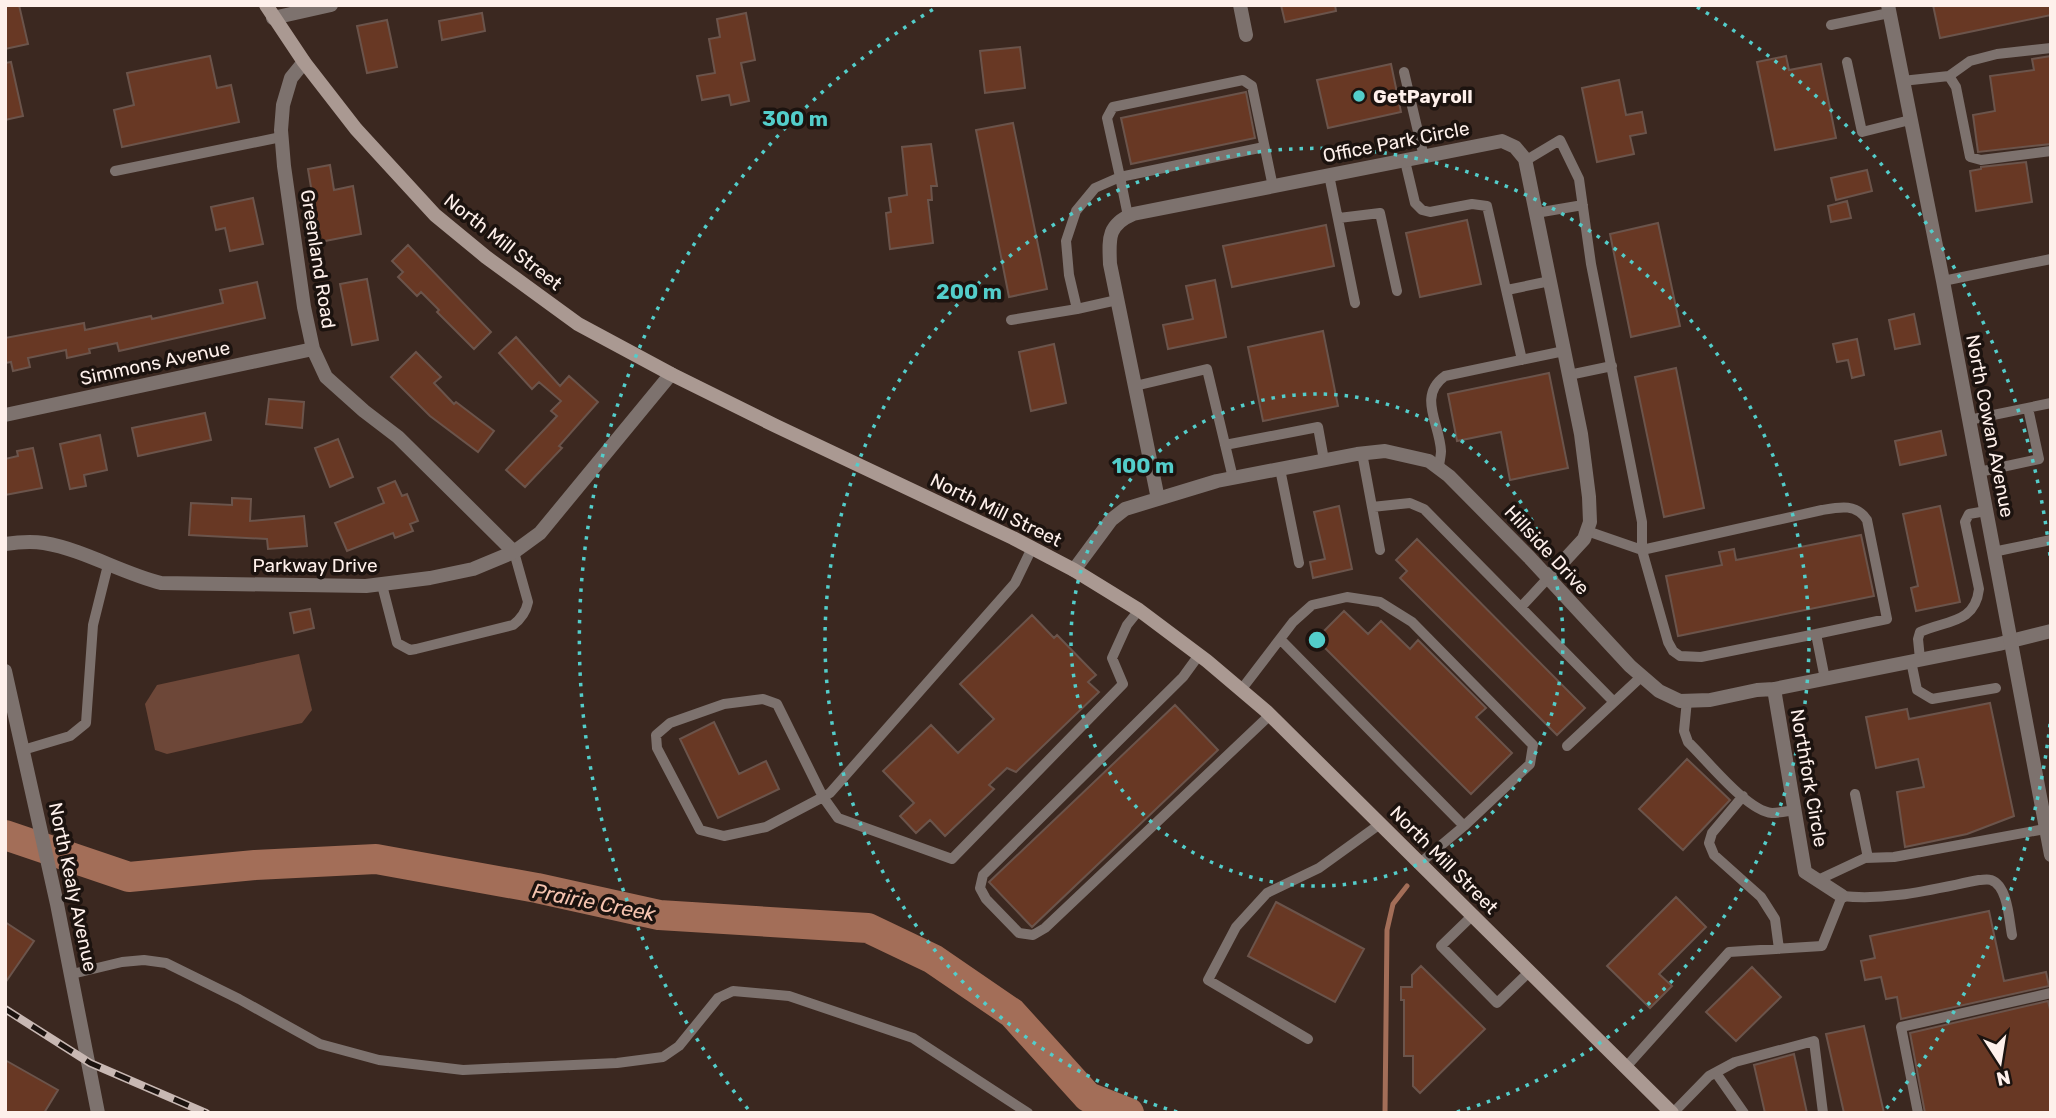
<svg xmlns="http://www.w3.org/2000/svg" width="2056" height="1118" font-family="Rubik,sans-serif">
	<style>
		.garden { fill: #6d4738 }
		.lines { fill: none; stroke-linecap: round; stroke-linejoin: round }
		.stream { stroke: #a36e58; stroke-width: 5 }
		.river { stroke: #a36e58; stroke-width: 30 }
		.building { fill: #683824; stroke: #6b544b; stroke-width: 2 }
		.service { stroke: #7d726e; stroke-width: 10 }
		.minor { stroke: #7d726e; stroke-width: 14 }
		.tertiary { stroke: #7d726e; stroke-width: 14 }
		.secondary { stroke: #aa9992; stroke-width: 14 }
		.rail-casing { stroke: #c8b8b3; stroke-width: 8 }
		.rail { stroke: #1c130f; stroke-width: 5; stroke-dasharray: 16; stroke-linecap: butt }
		.ring { fill: none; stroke: #53cdca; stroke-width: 3.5; stroke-dasharray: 3.5 7 }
		.poi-dot { fill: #53cdca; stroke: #1c130f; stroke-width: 2.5 }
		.labels { text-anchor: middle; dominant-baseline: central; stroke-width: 7; stroke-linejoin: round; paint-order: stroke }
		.poi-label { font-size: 19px; font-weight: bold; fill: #fef0eb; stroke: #1c130f; text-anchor: start }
		.street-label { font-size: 19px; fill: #fef0eb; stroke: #1c130f }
		.water-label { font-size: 21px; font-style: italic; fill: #f5c3af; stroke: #1c130f }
		.centre { fill: #53cdca; stroke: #1c130f; stroke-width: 3.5 }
		.ring-label { font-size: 21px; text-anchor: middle; font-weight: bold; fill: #53cdca; stroke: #1c130f; stroke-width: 7; stroke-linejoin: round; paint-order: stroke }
	</style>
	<rect width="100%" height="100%" fill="#3b2820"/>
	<!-- garden -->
	<path class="garden" d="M299,654L312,710L302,723L167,754L155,750L145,704L157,685Z"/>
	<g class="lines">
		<!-- stream -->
		<path class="stream" d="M1385,1113L1387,930L1393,904L1407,886"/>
		<!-- river -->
		<path class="river" d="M5,835L129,877L255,865L376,859L537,888L659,915L868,928L933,959L1012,1013L1088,1097L1129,1113"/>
	</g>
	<!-- building -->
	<path class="building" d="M5,5H19L28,44L5,49Z
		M1281,5H1335L1336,11L1285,22Z
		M1933,5H2051V15L1940,38Z
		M482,13L485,31L442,40L439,21Z
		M746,13L755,60L741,63L749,101L731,105L729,95L702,100L697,76L715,73L709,39L720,37L717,19Z
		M387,20L397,67L367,73L357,26Z
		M1020,47L1025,88L985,93L980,51Z
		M210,56L217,88L231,85L239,122L122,147L114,110L134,105L127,73Z
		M1786,56L1789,70L1821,64L1836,138L1775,150L1757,62Z
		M2051,56V144L1978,152L1973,115L1995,111L1990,76L2034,70L2032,59Z
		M11,62L23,116L5,120V63Z
		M1391,64L1401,112L1328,128L1317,80Z
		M1619,80L1626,115L1642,112L1646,133L1630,136L1634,154L1597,162L1582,88Z
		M1246,92L1255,138L1131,164L1121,118Z
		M1013,123L1047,289L1009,297L976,130Z
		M931,144L937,186H931L932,200H928L933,243L890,249L886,213L891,212L889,198L907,195L902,147Z
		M2026,162L2032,202L1976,211L1970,171L1981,169V167Z
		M330,165L334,190L353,186L361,234L320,242L308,169Z
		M1867,170L1872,191L1836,200L1831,178Z
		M253,198L263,244L230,251L225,228L216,230L211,207Z
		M1847,201L1851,218L1831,222L1828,206Z
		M1467,220L1481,284L1420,297L1406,233Z
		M1658,223L1680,326L1631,337L1610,234Z
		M1326,225L1334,266L1232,287L1223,246Z
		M408,245L491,332L474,349L437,312L439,310L421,292L417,296L398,277L403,272L392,261Z
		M367,279L378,340L352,345L340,284Z
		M1215,280L1226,337L1168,349L1163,325L1193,319L1186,286Z
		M257,282L265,318L119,351L117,343L89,349L90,353L67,358L66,350L28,358L30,367L13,371L11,362L5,363V338L84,323L85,330L151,316L152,319L223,303L220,290Z
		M1914,314L1920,344L1895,349L1889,320Z
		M1323,331L1338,406L1263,421L1248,347Z
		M516,337L560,386L569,376L598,402L559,446L562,448L525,487L506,470L557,416L551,411L561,401L539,382L532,389L499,353Z
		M1857,339L1864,375L1852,378L1848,360L1837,362L1833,344Z
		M1054,344L1066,403L1031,411L1019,352Z
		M416,352L441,377L434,383L454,404L456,402L494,431L478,452L430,416L391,377Z
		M1676,368L1704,508L1664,517L1635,377Z
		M1549,373L1568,468L1510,480L1501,432L1457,441L1448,394Z
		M269,399L304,402L302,428L266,424Z
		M205,413L211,440L138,456L132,428Z
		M1941,431L1946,455L1900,465L1895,441Z
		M100,435L107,470L84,475L86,486L70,489L60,444Z
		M338,439L353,477L330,487L315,448Z
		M33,448L42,488L5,495V459L18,456L17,451Z
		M395,481L402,496L407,494L418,521L410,524L413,531L395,538L393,533L347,551L335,523L384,503L378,488Z
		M232,498L251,499L250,521L304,516L307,546L268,549L267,539L189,535L191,503L232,505Z
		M1339,506L1352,569L1313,578L1310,562L1325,559L1314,512Z
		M1940,506L1960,602L1916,611L1911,588L1918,586L1903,514Z
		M1861,535L1874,596L1678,636L1666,576L1722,565L1719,552L1734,549L1736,560Z
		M1417,539L1585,708L1557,735L1400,578L1407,571L1396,560Z
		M310,609L314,628L294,633L290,613Z
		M1344,611L1368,634L1381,621L1410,649L1418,640L1486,708L1476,717L1512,753L1471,794L1316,639Z
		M1032,615L1054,638L1057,635L1096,675L1088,682L1099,692L1016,772L1007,768L989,785L994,789L945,836L930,820L916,833L900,816L914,803L883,771L931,725L958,753L994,719L960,684Z
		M1990,703L2014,816L1967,834L1905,847L1897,792L1924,787L1918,759L1876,768L1866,717L1907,709L1909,719Z
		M1175,705L1218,750L1032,927L989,882Z
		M714,722L739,774L766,761L779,789L718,818L680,739Z
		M1687,759L1730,800L1683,850L1639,809Z
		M1676,897L1706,927L1659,974L1672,986L1650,1008L1607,966Z
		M1276,902L1364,949L1335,1002L1248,956Z
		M1989,911L2004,981L2046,972L2049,986L1901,1019L1897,997L1886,999L1881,977L1865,980L1861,961L1875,958L1870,936Z
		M5,922L34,941L5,983Z
		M1421,966L1485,1029L1420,1093L1413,1086V1056H1404V1000H1401V987H1412V975Z
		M1752,967L1781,997L1736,1041L1706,1012Z
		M2048,1001L2051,1014V1113H1925L1910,1033Z
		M1864,1026L1884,1113H1844L1826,1034Z
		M1794,1054L1807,1113H1765L1754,1065Z
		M5,1060L58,1090L44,1113H5Z"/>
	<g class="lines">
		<!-- service -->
		<path class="service" d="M1831,25L1889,13
			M1847,62L1862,132L1910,120
			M1404,72L1424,157
			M1949,76L1956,87L1970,157L1981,160L2051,151
			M1902,81L1949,76L1970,61L1997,54L2051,48
			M1405,161L1415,203L1422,210L1430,212L1472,204L1487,206L1522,360
			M1525,161L1560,140L1579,179L1591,264L1642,522V550L1822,510C1839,507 1856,503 1867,520L1887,619L1816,634
			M115,171L281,137
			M1329,175L1355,303
			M1536,213L1583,205
			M1128,216L1120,177L1264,147
			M1339,218L1380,213L1397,291
			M1943,281L2051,259
			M1507,290L1550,281
			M1117,300L1077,309L1069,275L1066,241L1076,211L1095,188L1120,177L1107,118L1113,107L1243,80L1252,86L1273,187
			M1011,320L1077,309
			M1569,375L1612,366
			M1135,386L1207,369L1233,478
			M1969,420L2051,403
			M1225,445L1318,427L1324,460
			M1362,453L1372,507L1410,503L1424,509L1614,702
			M1439,468C1439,463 1441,456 1441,451C1440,424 1417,396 1445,376L1564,351
			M1280,469L1299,563
			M1979,472L2039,459L2028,408
			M1372,507L1380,550
			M1587,531L1642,550L1668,642L1673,651L1680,656L1701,657L1816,634L1825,679
			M1032,548L1015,583L830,793L823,797L766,827L724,836L700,830L657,748L656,735L670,723L724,704L763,699L777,704L823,797L838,818L952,859L1123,684L1112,658L1127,625L1139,610
			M1993,552L2051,540
			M382,585L397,643L410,650L416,649L513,625C521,619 526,612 528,602L514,552
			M1521,607L1548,578
			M1280,639L1464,826
			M1199,655L1183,677L983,875L980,888L986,899L1019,933L1033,935L1045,928L1270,715
			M1920,659L1918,639L1920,632C1946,620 1975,624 1979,589L1965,522L1969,514L1986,511
			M1911,661L1917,690L1932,699L1996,688
			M1241,690L1293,622L1312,605L1347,597L1380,602L1412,622L1533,745L1530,764L1464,826L1420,863
			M1687,700L1684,731L1688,742C1707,760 1747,811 1772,813C1779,813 1788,811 1795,810
			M1567,746L1642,676
			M23,750L70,736L86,723L93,625L108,565
			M1855,794L1868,858
			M1743,796L1712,833L1709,843L1714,855L1761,897L1775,919L1779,949
			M1818,880L1865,858L1894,857L2045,829
			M1473,915L1441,946L1497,1003L1530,971
			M72,974L122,962L144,960L166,963L239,999L320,1044L379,1060L463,1070L617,1063L663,1057L679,1046L718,998L733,991L789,996L913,1038L1028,1113
			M1308,1039L1208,980L1236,927L1267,893L1319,868L1380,824
			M1626,1067L1729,952L1822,946L1842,896C1889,901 1933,889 1979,880C1983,880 1987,879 1991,880C2008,886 2009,920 2012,935
			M1716,1073L1744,1113
			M1673,1113L1709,1076L1735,1062L1814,1041L1823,1113
			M1918,1113L1901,1027L2051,993"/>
		<!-- minor -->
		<path class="minor" d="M1240,5L1246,35
			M273,18L331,5
			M304,62L291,78L283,105L281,130L284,166L304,307L313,349L326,377L364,411L398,437L514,552
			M5,415L313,349
			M1158,499L1110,264C1109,239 1107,225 1133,214L1502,141L1515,147L1525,159L1581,434L1589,497L1590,522L1584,539L1548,578
			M5,544C18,542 32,541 44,543C85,550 121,573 161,583L366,586L430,578L473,569L514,552L540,533L671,374
			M1074,570L1111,520L1125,509L1217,481L1357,454L1385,451L1429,461L1449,476L1529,557L1630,666L1659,691L1680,701L1710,700L1757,690L1774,689L1999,644L2051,631
			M1774,689L1805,872L1842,896"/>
		<!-- tertiary -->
		<path class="tertiary" d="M1888,5L1943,281L2051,855
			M5,671L57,904L98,1113"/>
		<!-- secondary -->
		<path class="secondary" d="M266,5L304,62L356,129L435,215L486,257L578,324L671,374L776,426L1013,538L1074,570L1139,610L1207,661L1266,711L1672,1113"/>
		<!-- rail casing -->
		<g class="rail-casing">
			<path id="rail" d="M5,1009L90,1063L206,1113"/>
		</g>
		<!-- rail -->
		<use href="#rail" class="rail"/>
	</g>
	<!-- distance rings -->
	<g class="ring">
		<circle cx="1317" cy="640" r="246"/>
		<path d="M1177 1112A492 492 0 1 1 1457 1112"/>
		<path d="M2050 724A738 738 0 0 1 1886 1109M748 1109A738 738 0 0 1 937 7M1697 7A738 738 0 0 1 2050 556"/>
	</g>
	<!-- markers -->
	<circle class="poi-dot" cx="1359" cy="96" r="7"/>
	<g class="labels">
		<!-- poi labels -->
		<g class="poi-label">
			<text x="1373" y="96">GetPayroll</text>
		</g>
		<!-- street labels -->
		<g class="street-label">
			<text transform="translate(1396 142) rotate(-11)">Office Park Circle</text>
			<text transform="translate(503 242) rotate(38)">North Mill Street</text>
			<text transform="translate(318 259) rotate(81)">Greenland Road</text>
			<text transform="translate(155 363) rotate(-12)">Simmons Avenue</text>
			<text transform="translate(1990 426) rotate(79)">North Cowan Avenue</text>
			<text transform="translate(996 510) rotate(26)">North Mill Street</text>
			<text transform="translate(1547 550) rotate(47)">Hillside Drive</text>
			<text x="315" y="565">Parkway Drive</text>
			<text transform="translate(1809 778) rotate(80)">Northfork Circle</text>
			<text transform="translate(1444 860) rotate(45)">North Mill Street</text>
			<text transform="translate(73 887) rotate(78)">North Kealy Avenue</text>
		</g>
		<!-- water labels -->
		<g class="water-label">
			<text transform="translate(594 902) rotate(11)">Prairie Creek</text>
		</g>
	</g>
	<circle cx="1317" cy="640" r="10" class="centre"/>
	<g class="ring-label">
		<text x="795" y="126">300 m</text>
		<text x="969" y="299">200 m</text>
		<text x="1143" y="473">100 m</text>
	</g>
	<!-- border -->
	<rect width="2056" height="1118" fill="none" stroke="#fef0eb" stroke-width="14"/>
	<!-- north arrow -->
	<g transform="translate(2000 1062) rotate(168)" stroke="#1c130f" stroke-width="5" paint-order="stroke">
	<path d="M0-5L12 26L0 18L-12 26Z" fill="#fef0eb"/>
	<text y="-10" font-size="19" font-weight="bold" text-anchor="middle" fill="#fef0eb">N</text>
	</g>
</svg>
